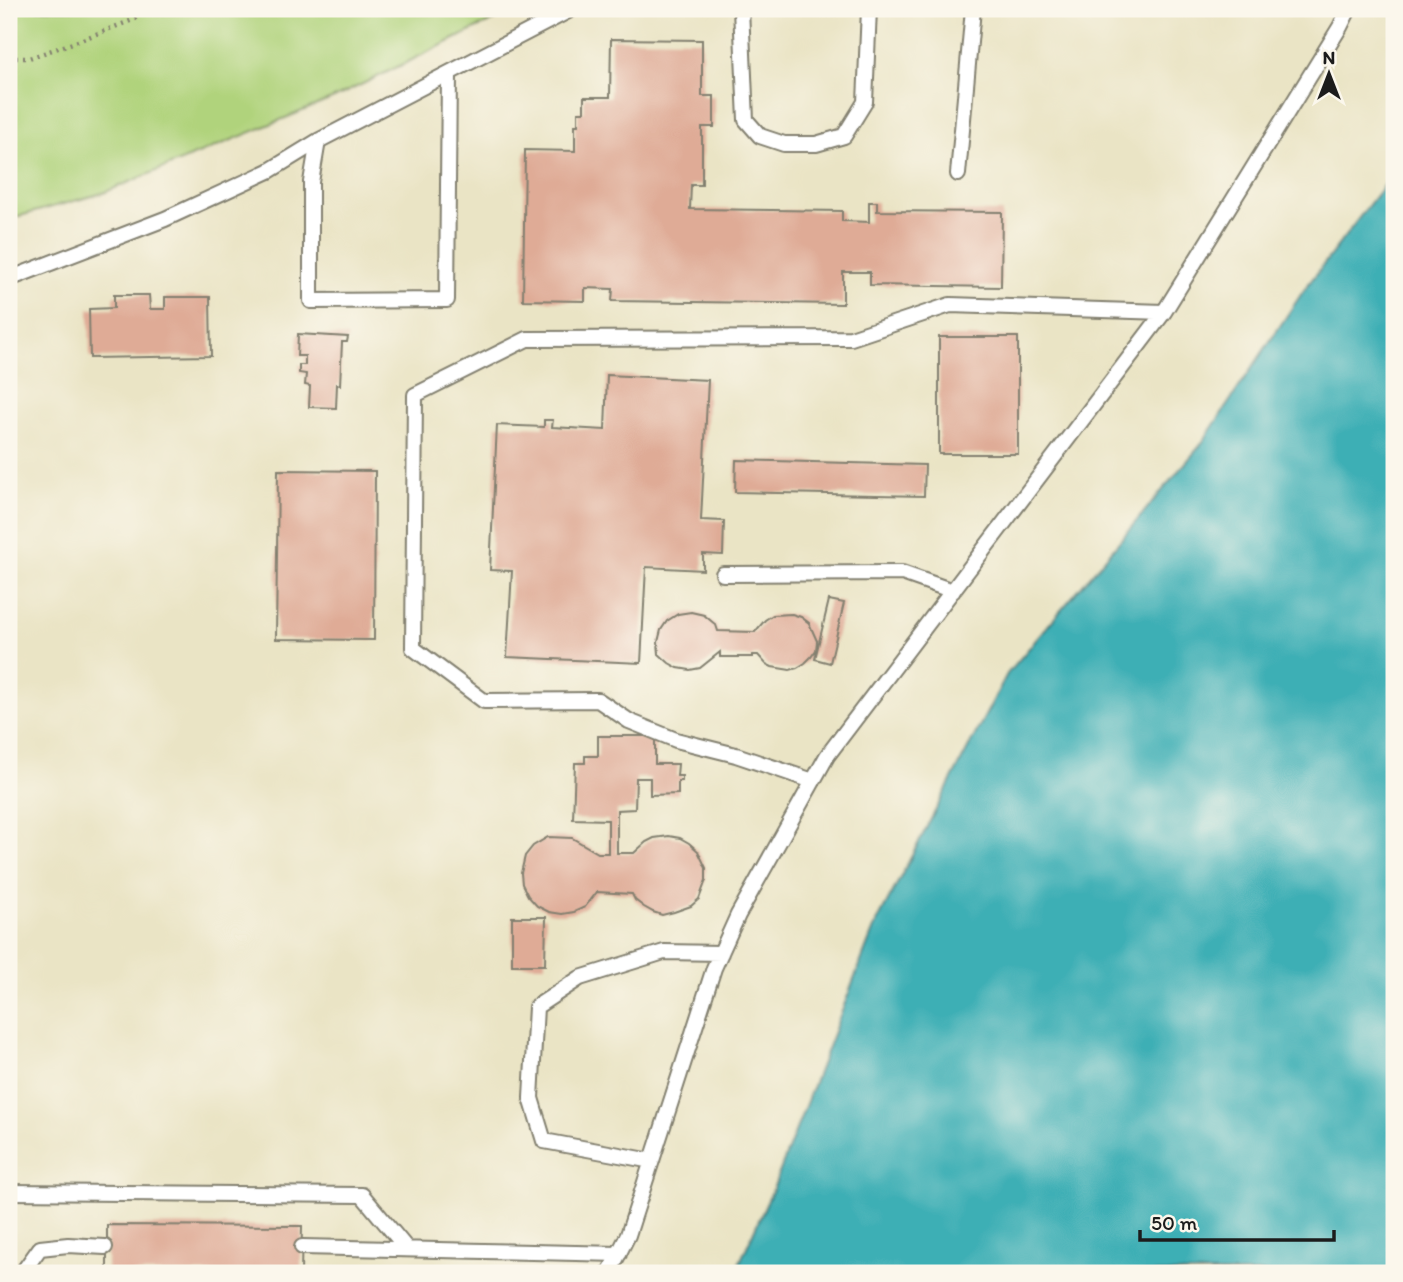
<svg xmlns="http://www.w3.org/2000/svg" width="1403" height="1282" font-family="Itim,sans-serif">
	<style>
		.green { fill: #b0d37c; stroke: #66784c; stroke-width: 2 }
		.water { fill: #3dafb5; stroke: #2c6668; stroke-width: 2 }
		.building { fill: #dfab96 }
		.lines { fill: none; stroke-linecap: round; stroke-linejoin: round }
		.lane-casing { stroke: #838070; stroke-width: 18 }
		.path { stroke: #838070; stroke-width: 4.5; stroke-dasharray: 2 5; stroke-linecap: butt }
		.lane { stroke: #fff; stroke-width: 14 }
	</style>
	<rect width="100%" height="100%" fill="#fbf7ec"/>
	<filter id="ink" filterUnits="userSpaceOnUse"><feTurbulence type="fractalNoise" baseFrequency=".0143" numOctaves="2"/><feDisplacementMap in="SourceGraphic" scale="14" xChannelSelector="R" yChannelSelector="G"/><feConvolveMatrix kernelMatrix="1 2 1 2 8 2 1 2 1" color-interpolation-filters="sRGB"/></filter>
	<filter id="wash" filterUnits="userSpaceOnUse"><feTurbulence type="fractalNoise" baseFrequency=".00686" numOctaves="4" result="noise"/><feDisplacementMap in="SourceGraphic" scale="28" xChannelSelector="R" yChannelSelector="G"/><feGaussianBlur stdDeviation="1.57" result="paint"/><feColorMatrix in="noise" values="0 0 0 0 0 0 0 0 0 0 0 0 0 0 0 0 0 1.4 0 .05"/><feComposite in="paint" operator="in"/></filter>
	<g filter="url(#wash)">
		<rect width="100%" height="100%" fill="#eae4c5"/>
		<!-- green -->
		<path class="green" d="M9,9H516L334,98L103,193L9,219Z"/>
		<!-- water -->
		<path class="water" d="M1394,172V1273H735L773,1189L874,928L1007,674L1200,446L1304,290Z"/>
		<g id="blocks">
			<!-- building -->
			<path class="building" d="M611,39L702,40V96H714V127H702V185H691L690,209L842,211V221L869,222V202H877V211L1002,212L1001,287L870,285V272H843V304L612,301L613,289L585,288V301L523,300L525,150L575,151V125H578V112H584V97H610Z
				M114,295H149L150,309H165V297H210L211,356L90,358L89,309L114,308Z
				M298,334L348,337L347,342H342L340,385L337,384L336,408L309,407L310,386L305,385L306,374L299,373V365H305V356H297Z
				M939,337H1018V454H939Z
				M607,375L708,380L701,520L724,521L723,555L703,554V570L646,567L641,663L507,657L512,571L490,570L497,425L544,427V420H553L552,427L605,430Z
				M736,460L925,465L924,496L735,492Z
				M278,470L375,471L374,640L276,639Z
				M829,600L844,603L830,663L815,659Z
				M691,612L704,615L716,625L718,631L755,632L765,620L773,615L792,614L801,617L809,623L817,641L816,650L811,657L805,663L797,668L790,670L772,667L766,664L758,655H753V657H720V652L700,668L690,670L678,668L669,663L659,654L658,642L661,630L667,621L678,614Z
				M598,736H655V764H678L677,776H682V781H678V794L650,795V778H636L635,809L617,810V853H634L646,842L654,838L669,836L680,838L689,843L698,851L706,868V880L699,899L691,906L674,912L662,915L653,912L644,907L635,900L632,894L597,892L585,907L574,912L562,914L549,912L537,906L528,896L522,884L521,873L525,856L533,846L548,837L572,838L598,853H608V820L573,819L575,763H585V756H598Z
				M512,917H546L545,965H512Z
				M107,1225L302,1226L301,1273H107Z"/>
		</g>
	</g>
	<g filter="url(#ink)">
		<use href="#blocks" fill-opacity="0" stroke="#838070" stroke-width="2"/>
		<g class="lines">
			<!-- lane casing -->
			<g class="lane-casing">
				<path id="lane" d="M741,9L746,120L760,136L784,144H816L844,136L865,102L869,9
					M318,141L311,182V301L447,300L449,73
					M958,174L973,9
					M9,279L165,219L269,171L318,141L572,9
					M723,574L902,573L953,591
					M813,781L736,755L676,740L629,721L598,700L484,701L413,648L415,395L527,339L851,338L950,305L1164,312
					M652,1161L544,1141L531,1098L536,1007L580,978L664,952L721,953
					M9,1192L362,1195L407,1249
					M302,1247L619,1254
					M22,1273L40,1248L68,1245L105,1247
					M609,1273L628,1235L714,968L738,915L827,756L1164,312L1340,27L1349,9"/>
			</g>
			<!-- path -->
			<path class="path" d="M9,58H29L70,44L133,20L149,9"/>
			<!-- lane -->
			<use href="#lane" class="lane"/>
		</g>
	</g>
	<!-- margin -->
	<rect width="1403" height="1282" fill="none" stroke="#fbf7ec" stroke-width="35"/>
	<!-- north arrow -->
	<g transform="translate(1329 74)" stroke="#fbf7ec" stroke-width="5" paint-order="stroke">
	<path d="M0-5L12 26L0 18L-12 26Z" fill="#1c1c1c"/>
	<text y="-10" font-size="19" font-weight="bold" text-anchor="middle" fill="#1c1c1c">N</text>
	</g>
	<!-- scale -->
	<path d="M1140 1230v10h194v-10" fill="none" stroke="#1c1c1c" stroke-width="3.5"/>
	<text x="1151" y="1230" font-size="21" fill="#1c1c1c" stroke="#fbf7ec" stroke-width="5" paint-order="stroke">50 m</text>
</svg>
